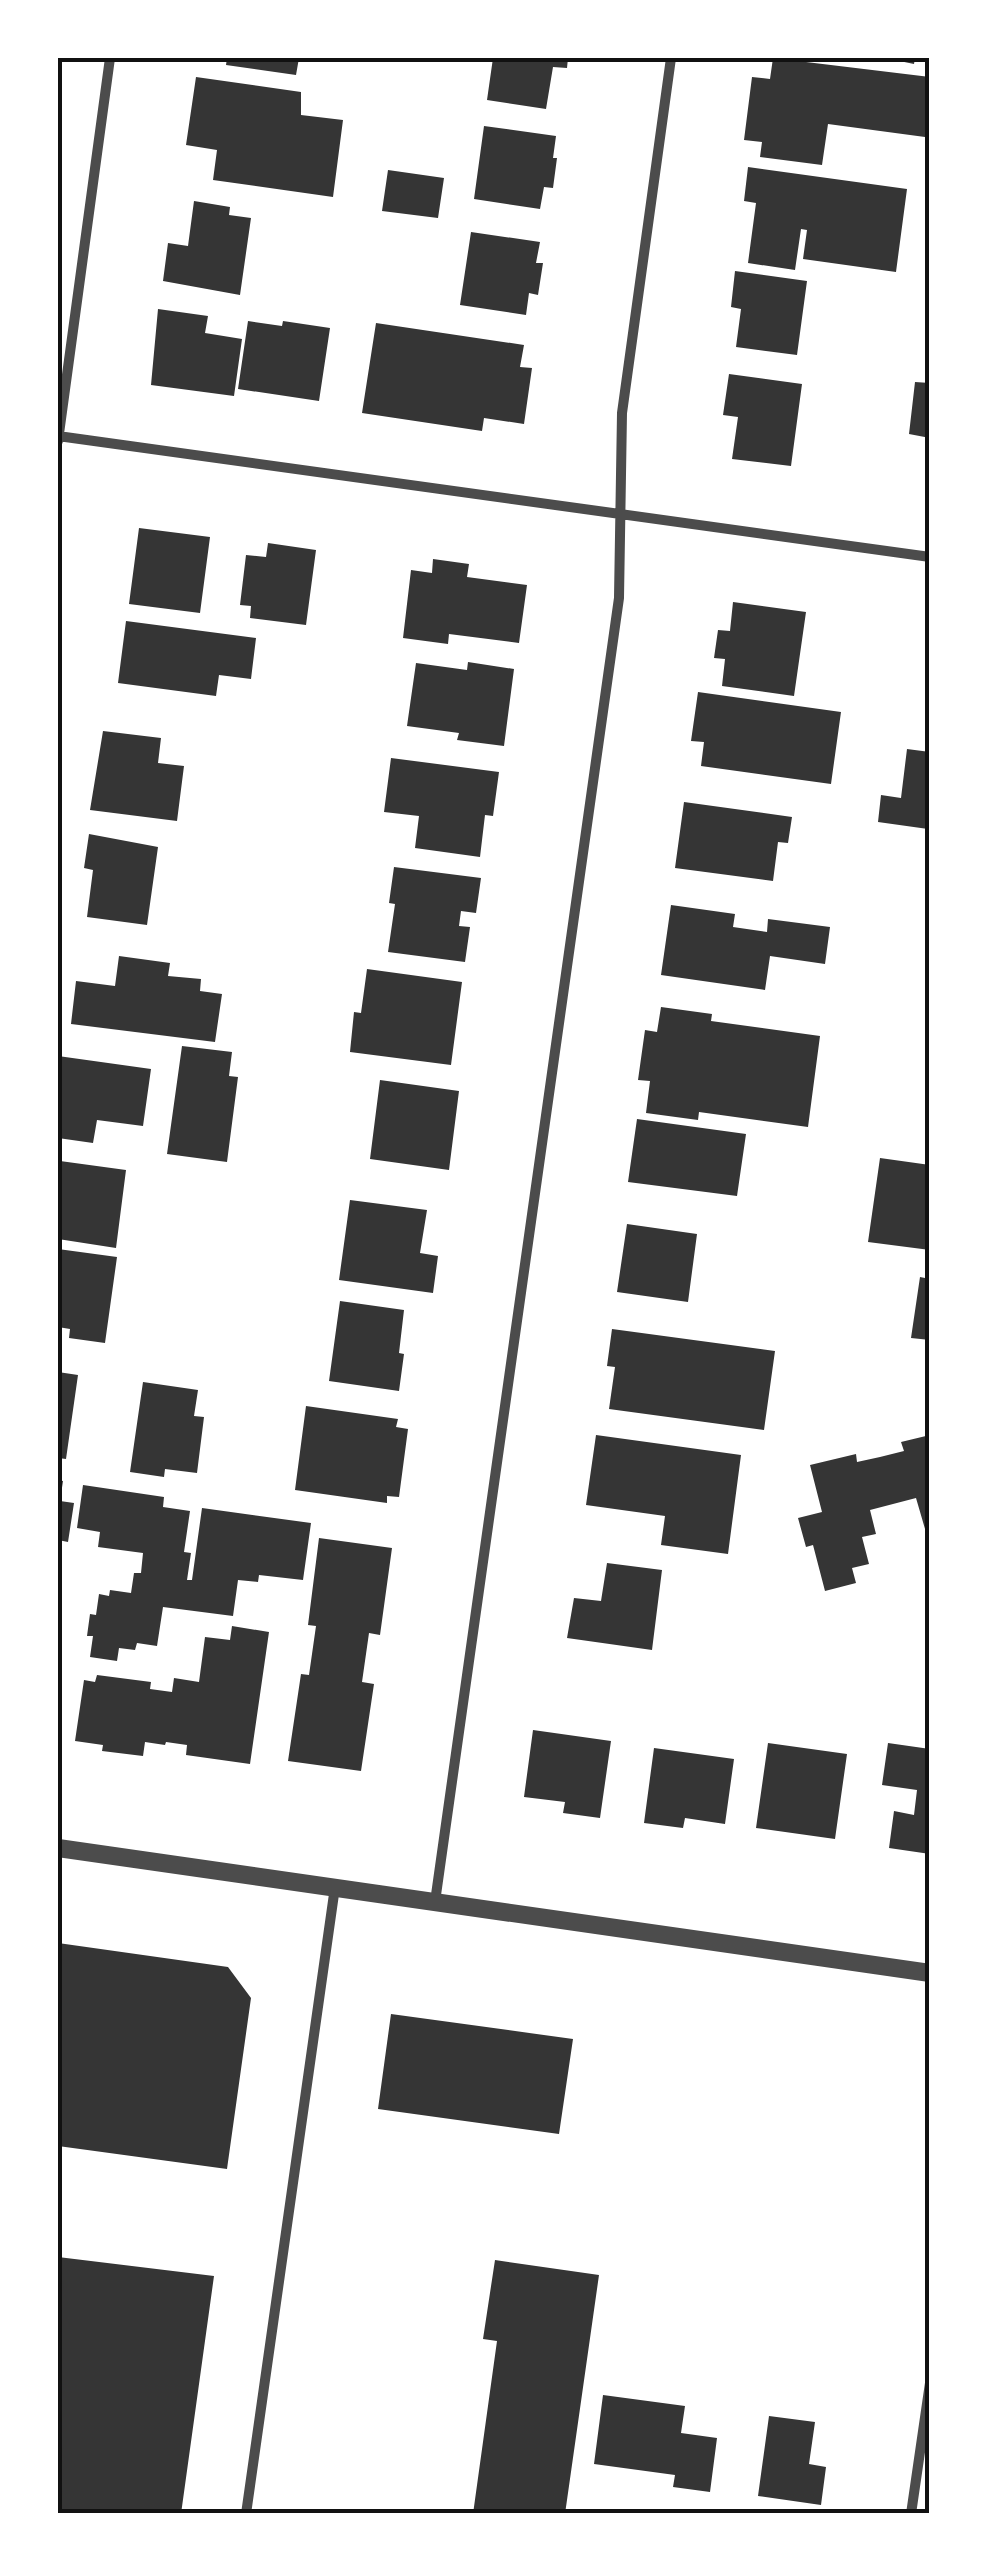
<svg xmlns="http://www.w3.org/2000/svg" width="987" height="2571" font-family="Rubik,sans-serif">
	<style>
		.building { fill: #353535 }
		.lines { fill: none; stroke-linecap: round; stroke-linejoin: round }
		.minor { stroke: #4c4c4c; stroke-width: 10 }
		.tertiary { stroke: #4c4c4c; stroke-width: 18 }
		.neatline { fill: none; stroke: #111; stroke-width: 4 }
	</style>
	<rect width="100%" height="100%" fill="#fff"/>
	<!-- building -->
	<path class="building" d="M227,58H299L296,75L226,65Z
		M493,58H568L567,68L553,67L546,109L487,100Z
		M773,58L930,77L925,137L828,124L822,165L760,157L762,142L744,140L752,77L770,79Z
		M885,58H915L914,64Z
		M196,77L301,92V115L343,120L333,197L213,180L217,150L186,145Z
		M484,126L556,136L553,158H557L553,188L544,187L540,209L474,199Z
		M748,167L907,189L896,272L803,259L807,230L801,229L795,270L748,263L756,203L744,201Z
		M388,170L444,178L438,218L382,211Z
		M194,201L230,207L229,215L251,218L240,295L163,281L168,243L188,246Z
		M471,232L540,242L536,263H543L538,295L529,293L526,315L460,305Z
		M735,271L807,281L797,355L736,347L741,309L731,307Z
		M158,309L208,316L205,333L242,339L234,396L151,385Z
		M248,321L282,326L283,321L330,328L319,401L238,389Z
		M376,323L524,345L520,367L532,368L524,424L484,418L482,431L362,413Z
		M729,374L802,384L791,466L732,459L738,417L723,415Z
		M915,382L930,383V438L909,434Z
		M139,528L210,537L200,613L129,604Z
		M268,543L316,550L306,625L250,618L251,606L240,605L246,555L266,557Z
		M433,559L469,564L467,577L527,585L519,643L449,634L448,644L403,638L411,570L432,573Z
		M733,602L806,612L794,696L722,686L725,659L714,658L718,630L730,631Z
		M126,621L256,638L251,679L219,675L216,696L118,683Z
		M468,662L514,669L504,746L457,740L459,733L407,726L416,663L467,670Z
		M698,692L841,712L831,784L701,766L704,742L691,741Z
		M103,731L161,738L158,763L184,766L177,821L90,810Z
		M907,749L930,752L928,829L878,822L881,795L901,798Z
		M391,758L499,772L493,816L485,815L480,857L415,848L419,816L384,812Z
		M684,802L792,817L788,843L778,842L773,881L675,868Z
		M89,834L158,847L147,925L87,917L93,870L84,868Z
		M394,867L481,878L476,913L461,911L459,926L470,927L465,962L388,952L395,904L389,903Z
		M671,905L735,914L733,927L767,932L768,919L830,927L825,964L770,956L765,990L661,975Z
		M119,956L170,963L168,976L201,979L200,991L222,994L215,1042L71,1024L76,981L115,986Z
		M367,969L462,982L451,1065L350,1052L354,1012L361,1013Z
		M661,1007L712,1014L711,1021L820,1036L808,1127L699,1112L698,1120L646,1113L650,1081L638,1080L645,1030L657,1032Z
		M182,1046L232,1052L229,1076L238,1077L227,1162L167,1154Z
		M58,1056L151,1069L143,1126L97,1120L93,1143L58,1138Z
		M380,1080L459,1091L449,1170L370,1159Z
		M637,1119L746,1134L737,1196L628,1182Z
		M880,1158L930,1165V1250L868,1242Z
		M60,1161L126,1170L116,1248L58,1239Z
		M350,1200L427,1210L420,1253L438,1256L433,1293L339,1280Z
		M627,1224L697,1234L688,1302L617,1292Z
		M58,1249L117,1257L105,1343L69,1338L70,1329L58,1327Z
		M920,1277L930,1279V1340L911,1338Z
		M340,1301L404,1310L399,1353L404,1354L399,1391L329,1381Z
		M612,1329L775,1351L764,1430L609,1409L615,1367L607,1366Z
		M58,1372L78,1375L66,1459L58,1458Z
		M143,1382L198,1390L194,1416L204,1417L197,1473L165,1469L164,1477L130,1472Z
		M306,1406L398,1419L396,1427L408,1429L399,1497L387,1496V1503L295,1490Z
		M596,1435L741,1455L728,1554L661,1545L665,1516L586,1505Z
		M930,1435V1546L916,1498L870,1510L876,1534L862,1537L869,1564L852,1568L856,1583L825,1591L813,1545L806,1547L798,1518L822,1512L810,1465L856,1454L857,1462L880,1457L904,1451L901,1442Z
		M58,1480L63,1481L60,1501L74,1503L68,1542L58,1540Z
		M83,1485L164,1497L163,1507L190,1511L184,1552L191,1553L187,1580H192L202,1508L311,1523L303,1580L259,1575L258,1582L238,1580L233,1616L163,1607L157,1646L137,1643L135,1650L119,1648L117,1661L90,1657L93,1636H87L90,1614L96,1615L99,1594L109,1596L110,1590L131,1593L134,1573H141L143,1553L98,1547L100,1532L77,1528Z
		M319,1538L392,1548L380,1635L369,1633L362,1682L374,1684L361,1771L288,1761L301,1674L309,1675L316,1626L308,1625Z
		M607,1563L662,1570L652,1650L567,1638L574,1598L601,1601Z
		M232,1626L269,1632L250,1764L186,1755L187,1745L166,1742L165,1745L145,1742L143,1756L102,1751L103,1745L75,1741L84,1680L95,1682L97,1675L151,1682L150,1689L172,1692L174,1678L199,1682L205,1637L230,1640Z
		M533,1730L611,1741L600,1818L563,1813L565,1802L524,1797Z
		M768,1743L847,1754L835,1839L756,1828Z
		M888,1743L930,1749V1854L889,1848L894,1811L914,1815L917,1790L882,1785Z
		M654,1748L734,1759L725,1824L685,1818L683,1828L644,1823Z
		M58,1943L228,1967L251,1998L227,2169L58,2146Z
		M391,2014L573,2039L559,2134L378,2109Z
		M58,2257L214,2276L181,2514H58Z
		M495,2260L599,2275L565,2514H473L497,2341L483,2339Z
		M603,2395L685,2406L681,2433L717,2438L710,2492L673,2487L675,2475L594,2464Z
		M769,2416L815,2422L809,2464L826,2467L821,2505L758,2496Z"/>
	<g class="lines">
		<!-- minor -->
		<path class="minor" d="M58,436L930,557
			M58,441L110,58
			M435,1902L619,598L622,413L671,58
			M246,2514L335,1887
			M911,2514L930,2383"/>
		<!-- tertiary -->
		<path class="tertiary" d="M58,1848L930,1973"/>
	</g>
	<!-- border -->
	<rect width="987" height="2571" fill="none" stroke="#ffffff" stroke-width="120"/>
	<rect x="60" y="60" width="867" height="2451" class="neatline"/>
</svg>
